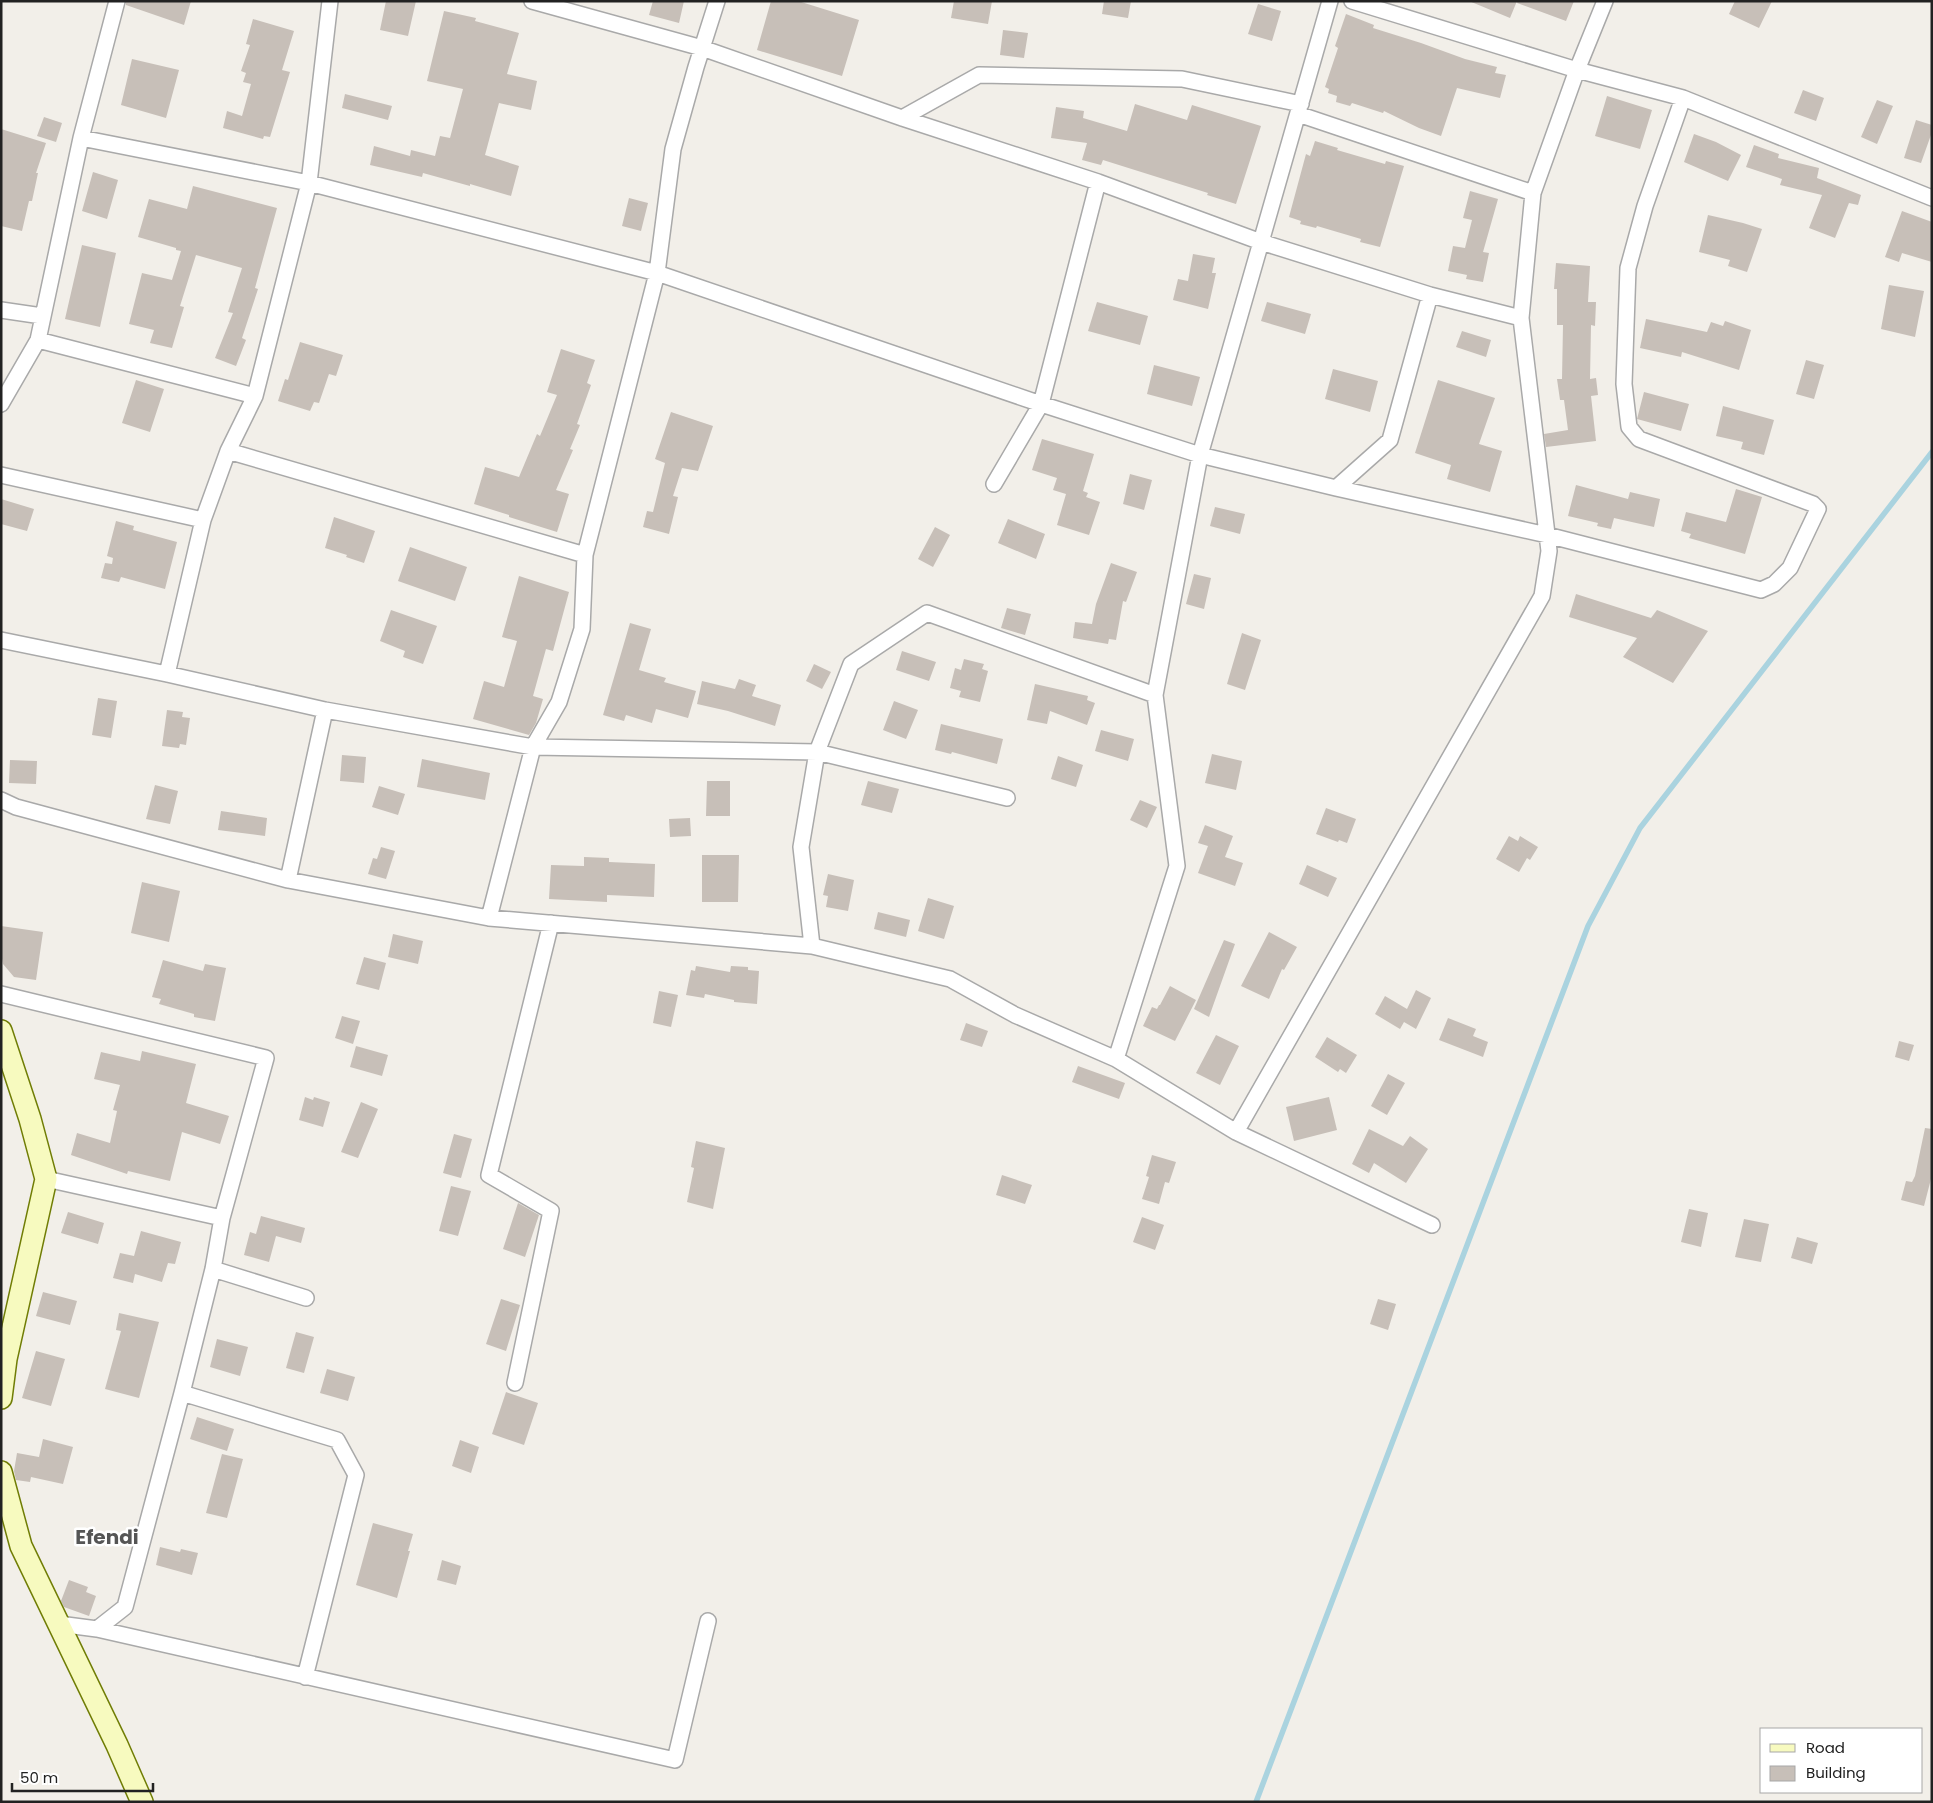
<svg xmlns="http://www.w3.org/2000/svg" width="1933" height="1803" font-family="Poppins,sans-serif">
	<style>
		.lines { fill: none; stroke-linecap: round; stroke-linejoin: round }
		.stream { stroke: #aad3df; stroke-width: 5.5 }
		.building { fill: #c7bfb8 }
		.street-casing { stroke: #a9a9a9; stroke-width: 18 }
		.secondary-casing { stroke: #707d05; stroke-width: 24 }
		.street { stroke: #fff; stroke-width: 15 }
		.secondary { stroke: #f7fabf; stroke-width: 21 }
		.labels { text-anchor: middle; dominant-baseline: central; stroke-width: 5; stroke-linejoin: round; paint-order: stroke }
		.district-label { font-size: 20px; font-weight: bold; fill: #555; stroke: #fff }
	</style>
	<rect width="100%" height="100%" fill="#f2efe9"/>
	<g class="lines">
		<!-- stream -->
		<path class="stream" d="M1256,1802L1588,926L1640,828L1932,452"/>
	</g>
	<!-- building -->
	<path class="building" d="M126,1H191L184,25L126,5Z
		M386,1H416L408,36L380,30Z
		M653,1H684L679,23L649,15Z
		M771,1H798L859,20L842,76L757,50Z
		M954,1H992L988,24L951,18Z
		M1104,1H1131L1128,18L1102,14Z
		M1469,1H1517L1510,18Z
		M1518,1H1574L1566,21L1517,3Z
		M1735,1H1772L1759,28L1729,14Z
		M1258,4L1281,11L1272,41L1248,34Z
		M444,11L476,18L475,21L519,33L507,74L537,81L531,110L499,103L485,155L519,166L511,196L470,184V186L423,173L422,177L370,165L374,146L410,156L411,150L435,156L440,136L450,138L463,89L427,81Z
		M1346,14L1374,25L1373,28L1421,43L1465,59L1497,67L1495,73L1506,75L1500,98L1457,88L1441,136L1419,128L1384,111L1383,113L1352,103L1350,106L1336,102L1337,96L1328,93L1329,89L1325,87L1338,48L1335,46Z
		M253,19L294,31L282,70L290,72L270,137L264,136L263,139L223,128L227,111L242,116L251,84L243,82L246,73L241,71L250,45L246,44Z
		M1003,30L1028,33L1024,58L1000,55Z
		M132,59L179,70L166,118L121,105Z
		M1803,90L1824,98L1816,121L1794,113Z
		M345,94L392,106L388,120L342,108Z
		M1607,96L1652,110L1640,149L1595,136Z
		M1877,100L1893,106L1877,144L1861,137Z
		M1135,104L1187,120L1192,105L1261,126L1236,204L1207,195L1208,193L1103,160L1101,165L1082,160L1087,143L1051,138L1056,107L1084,111L1083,118L1127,131Z
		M44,117L62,123L56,142L37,136Z
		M1916,120L1932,125V132L1921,163L1904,158Z
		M1,129L46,143L36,173H38L32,201H29L22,231L1,226Z
		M1694,134L1716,142L1741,155L1728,181L1684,162Z
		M1315,141L1338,148L1337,150L1385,164L1386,161L1404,166L1380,247L1360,242L1361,239L1317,226L1316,228L1300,224L1301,221L1289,217L1306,154L1310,156Z
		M1754,145L1779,154L1778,158L1819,168L1817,178L1861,195L1858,205L1849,203L1835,238L1809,228L1822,195L1780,185L1782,179L1746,167Z
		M93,172L118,180L107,219L82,211Z
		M193,186L277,208L255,288L258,289L242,338L246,340L236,366L215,358L233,313L228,312L242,268L196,255L180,306L184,307L172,348L150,343L154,330L129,324L142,273L172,280L181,251L176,250V248L138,237L149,199L187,209Z
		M1470,191L1498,199L1483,252L1489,253L1483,282L1466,279L1467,275L1448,271L1453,246L1465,248L1472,220L1463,218Z
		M629,198L648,203L641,231L622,226Z
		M1902,211L1932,222V262L1902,253L1899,262L1885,257Z
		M1708,215L1743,223L1762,229L1747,272L1728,266L1730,260L1699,252Z
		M82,245L116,253L100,327L65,319Z
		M1193,254L1215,258L1212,273H1216L1208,309L1173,300L1178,279L1188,281Z
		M1556,263L1590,266L1588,302H1596L1595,326L1591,325L1590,379L1596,378L1598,395L1591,396L1596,441L1546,447L1544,434L1568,430L1564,400H1560L1557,379H1562L1563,325H1557V289H1554Z
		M1889,285L1924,291L1915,337L1881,329Z
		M1097,302L1148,316L1140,345L1088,331Z
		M1267,302L1311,314L1305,334L1261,321Z
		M1646,319L1707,332L1711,322L1723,326L1725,321L1751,330L1739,370L1682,352L1681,357L1640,348Z
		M1462,331L1491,340L1486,357L1456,347Z
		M300,342L343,355L336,376L329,374L319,403L314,402L310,411L278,401L285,379L288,380Z
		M561,349L595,360L587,383L591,385L577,424L580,425L570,449L573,450L556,490L569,494L557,532L509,517V515L474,504L485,467L519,477L537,434L540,436L557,395L547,392Z
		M1806,360L1824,365L1814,399L1796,394Z
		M1154,365L1200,377L1192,406L1147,394Z
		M1333,369L1378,381L1370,412L1325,399Z
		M136,380L164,389L150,432L122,423Z
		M1438,380L1495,398L1479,444L1502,451L1490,492L1447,479L1451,465L1415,453Z
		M1644,392L1689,404L1681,431L1637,419Z
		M1723,406L1774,420L1764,455L1741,449L1743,442L1716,436Z
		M671,412L713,426L698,471L682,468L673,496L678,497L669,534L643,527L647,511L653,512L665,463L655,459Z
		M1042,439L1094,454L1083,491L1088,493L1086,497L1100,502L1089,535L1057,525L1066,494L1053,490L1057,478L1032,470Z
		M1130,474L1152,480L1144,510L1123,504Z
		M1576,485L1628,499L1630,492L1660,499L1654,527L1614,518L1611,529L1597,526L1598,523L1568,516Z
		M1736,489L1762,497L1745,554L1689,538L1691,534L1681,531L1686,512L1726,522Z
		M1,499L34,509L27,531L1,524Z
		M1215,507L1245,514L1240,534L1210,526Z
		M334,517L375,531L364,563L346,557L347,555L325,548Z
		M1008,519L1045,534L1036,559L998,543Z
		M116,521L134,526L133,530L177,542L165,589L121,577L119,582L101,578L105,563L112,564L113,558L107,556Z
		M935,527L950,535L933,567L918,559Z
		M410,547L467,567L455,601L398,581Z
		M1111,563L1137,572L1126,602L1123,601L1116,640L1109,639L1108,644L1073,638L1075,622L1092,624L1096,604Z
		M1194,574L1211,578L1204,609L1186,604Z
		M519,576L569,592L553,651L546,649L533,696L543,699L536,723L529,735L473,719L484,681L504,687L517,641L502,637Z
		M1576,594L1651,618L1657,610L1708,631L1673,683L1623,657L1637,638L1569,617Z
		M1007,608L1031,614L1025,635L1001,628Z
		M391,610L437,626L423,664L403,657L405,651L380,641Z
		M630,623L651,629L639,670L666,678L664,682L696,691L688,718L656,709L652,723L626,715L624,721L603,715Z
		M1242,633L1261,640L1245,690L1227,684Z
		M902,651L936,662L929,681L896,670Z
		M964,659L984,664L982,669L988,671L980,702L959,697L961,691L950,688L955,668L961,670Z
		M814,664L831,672L822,689L806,681Z
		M739,679L756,685L752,696L781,705L775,726L728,711L697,704L702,681L735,689Z
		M1035,684L1088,696L1087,700L1095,703L1087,725L1050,711L1047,724L1027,720Z
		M98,698L117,701L111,738L92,735Z
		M894,701L918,710L906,739L883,730Z
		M167,710L183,712L182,717L190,718L186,745L180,744L179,748L162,746Z
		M941,724L1003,739L997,764L952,752L951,754L935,750Z
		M1101,730L1134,739L1128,761L1095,751Z
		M1212,754L1242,761L1236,790L1205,783Z
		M342,755L366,757L364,783L340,781Z
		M1058,756L1083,765L1076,787L1051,779Z
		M422,759L490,773L485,800L417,787Z
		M10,760L37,761L36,784L9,783Z
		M707,781H730V816H706Z
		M868,781L899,789L892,813L861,805Z
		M155,785L178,791L170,824L146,819Z
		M379,786L405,794L398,815L372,807Z
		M1140,800L1157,807L1147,828L1130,820Z
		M1326,808L1356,819L1347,843L1339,840L1338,842L1316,834Z
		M221,811L267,818L265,836L218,830Z
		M690,818L691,836L670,837L669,819Z
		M1205,825L1233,836L1225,857L1243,863L1235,886L1198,873L1208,846L1198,843Z
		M1509,836L1518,841L1520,836L1538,847L1530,860L1527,858L1519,872L1496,859Z
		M381,847L395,851L386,879L368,874L373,858L377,859Z
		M702,855H739L738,902H702Z
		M584,857L609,858V862L655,864L654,897L607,895V902L549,899L551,865L584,866Z
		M1307,865L1337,878L1328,897L1299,884Z
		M828,874L854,880L848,911L826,907L828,896L823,895Z
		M142,882L180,891L169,942L131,933Z
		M928,898L954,906L944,939L918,931Z
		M878,912L910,920L906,937L874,929Z
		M1,926L43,932L36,980L14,977L3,964L1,953Z
		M1269,932L1297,947L1284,970L1282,969L1269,999L1241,986Z
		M393,934L423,941L418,964L388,957Z
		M1224,940L1235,944L1209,1017L1194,1009Z
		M364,957L386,963L379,990L356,984Z
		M163,960L203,971L205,964L226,968L215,1021L194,1017V1014L159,1004L161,999L152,997Z
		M696,966L730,972L731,966L748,967V970L759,971L757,1004L734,1002V1000L705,994L704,998L686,995L691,970L695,971Z
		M1170,986L1196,1000L1175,1041L1143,1026L1152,1007L1157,1009L1159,1005H1160Z
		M1416,990L1431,998L1416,1029L1404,1022L1400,1029L1375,1014L1385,996L1407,1009Z
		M659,991L678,995L671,1027L653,1023Z
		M342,1016L360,1021L353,1044L335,1038Z
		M1448,1018L1476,1029L1473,1036L1488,1042L1483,1057L1439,1040Z
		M966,1023L988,1031L982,1047L960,1040Z
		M1216,1035L1239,1046L1220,1085L1196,1073Z
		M1327,1037L1357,1055L1346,1073L1340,1069L1338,1072L1315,1057Z
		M1899,1041L1914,1045L1909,1061L1895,1057Z
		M356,1046L388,1055L382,1076L350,1067Z
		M142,1051L196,1064L186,1103L229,1116L220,1144L182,1132L170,1181L128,1171L127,1174L71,1155L77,1133L110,1143L117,1111L113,1110L120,1085L94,1079L101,1052L140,1061Z
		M1078,1066L1125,1083L1119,1099L1072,1082Z
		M1388,1074L1405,1083L1387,1115L1371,1106Z
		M305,1097L313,1100L314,1097L330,1102L323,1127L299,1120Z
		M1329,1097L1337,1130L1294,1141L1286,1107Z
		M361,1102L378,1109L358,1158L341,1152Z
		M1925,1128L1932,1129V1175L1924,1206L1901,1200L1906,1181L1912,1182L1915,1176Z
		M1369,1129L1403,1146L1410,1136L1428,1149L1406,1183L1374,1163L1369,1173L1352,1164Z
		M454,1134L472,1139L461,1178L443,1173Z
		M696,1141L725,1148L713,1209L687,1202L694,1168L691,1167Z
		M1152,1155L1176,1162L1169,1183L1165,1182L1159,1204L1142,1199L1149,1177L1146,1176Z
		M1002,1175L1032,1185L1025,1204L996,1195Z
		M451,1186L471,1191L458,1236L439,1231Z
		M518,1203L539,1215L525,1257L503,1249Z
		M1689,1209L1708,1213L1701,1247L1681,1242Z
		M68,1212L104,1223L98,1244L61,1233Z
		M261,1216L305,1228L301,1243L276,1236L269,1262L244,1255L250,1232L256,1234Z
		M1142,1217L1164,1225L1155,1250L1133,1242Z
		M1744,1219L1769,1224L1761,1262L1735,1257Z
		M141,1231L181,1242L175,1264L168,1263L162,1282L135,1274L133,1283L113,1278L120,1253L134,1256Z
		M1797,1237L1818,1243L1812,1264L1791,1258Z
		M43,1292L77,1301L70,1325L36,1316Z
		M501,1299L520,1305L506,1351L486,1344Z
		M1378,1299L1396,1304L1388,1330L1370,1324Z
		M119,1313L159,1322L139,1398L105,1389L121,1331L116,1330Z
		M296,1332L314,1337L304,1373L286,1368Z
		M217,1339L248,1347L240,1376L210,1367Z
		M36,1351L65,1359L51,1406L22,1398Z
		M327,1369L355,1377L348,1401L320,1393Z
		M506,1392L538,1403L524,1445L492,1434Z
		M197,1417L234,1429L227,1451L190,1439Z
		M43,1439L73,1447L63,1484L31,1477L30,1482L16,1480L14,1471L17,1453L39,1457Z
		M460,1440L479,1447L471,1473L452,1466Z
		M222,1454L243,1459L227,1518L206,1513Z
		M373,1523L413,1534L408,1551H410L397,1598L356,1585Z
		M160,1547L180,1552L181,1549L198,1553L192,1575L156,1565Z
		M442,1560L461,1566L456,1585L437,1580Z
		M69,1580L88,1587L86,1592L96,1596L89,1616L64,1607L61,1601Z"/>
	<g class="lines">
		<!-- street casing -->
		<g class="street-casing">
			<path id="street" d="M532,1L702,48L902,118L1098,182L1261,242L1430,295L1521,318
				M1352,1L1577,70L1683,98L1932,198
				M1298,114L1533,193
				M902,118L979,75L1182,79L1301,104
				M81,138L309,183L657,273L1041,404L1200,455L1336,488L1547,535L1761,590L1774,584L1790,568L1818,509L1813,504L1639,439L1629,427L1624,384L1628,268L1645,206L1683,98
				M1,310L42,316
				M38,340L255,396
				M1,404L38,340L81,138L117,1
				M228,451L585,555
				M1,475L203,520
				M994,484L1041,404L1098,182
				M1336,488L1390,440L1430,295
				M1,640L167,674L325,710L533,747L817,752L1007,798
				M167,674L203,520L228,451L255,396L309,183L330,1
				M1,800L16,807L288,880L489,918L812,946L950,979L1015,1015L1116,1059L1236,1132L1432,1225
				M288,880L325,710
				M489,918L533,747L559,702L582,629L585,555L657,273L673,149L696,67L717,1
				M812,946L801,847L817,752L851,664L927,613L1155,695
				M1,994L266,1058L222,1218L213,1269L182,1393L125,1607L97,1629L59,1624
				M1116,1059L1177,866L1155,695L1200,455L1330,1
				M1236,1132L1542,596L1549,551L1521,318L1533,193L1577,70L1605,1
				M46,1179L222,1218
				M213,1269L306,1298
				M515,1383L551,1211L489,1175L551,923
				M182,1393L337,1440L356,1475L305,1677
				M97,1629L675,1760L708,1621"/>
		</g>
		<!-- secondary casing -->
		<g class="secondary-casing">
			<path id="secondary" d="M1,1031L30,1119L46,1179L6,1359L1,1398
				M1,1472L21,1546L117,1745L142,1802"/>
		</g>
		<!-- street -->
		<use href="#street" class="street"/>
		<!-- secondary -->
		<use href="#secondary" class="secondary"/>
	</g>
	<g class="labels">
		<!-- district labels -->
		<g class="district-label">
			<text x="107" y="1537">Efendi</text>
		</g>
	</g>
	<!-- border -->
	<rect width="1933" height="1803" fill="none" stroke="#222222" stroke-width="5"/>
	<!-- legend -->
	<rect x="1760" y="1728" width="162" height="65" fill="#ffffff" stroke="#a7a7a7"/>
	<rect x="1770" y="1744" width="25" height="8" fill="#f7fabf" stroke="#a7a7a7"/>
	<text x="1806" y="1753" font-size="15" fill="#222222">Road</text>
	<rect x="1770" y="1766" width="25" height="15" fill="#c7bfb8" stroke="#a7a7a7"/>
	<text x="1806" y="1778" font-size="15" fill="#222222">Building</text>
	<!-- scale -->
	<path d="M12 1783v8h141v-8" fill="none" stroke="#222222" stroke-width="2.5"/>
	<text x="20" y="1783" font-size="15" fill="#222222" stroke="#ffffff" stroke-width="4" paint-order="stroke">50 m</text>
</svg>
